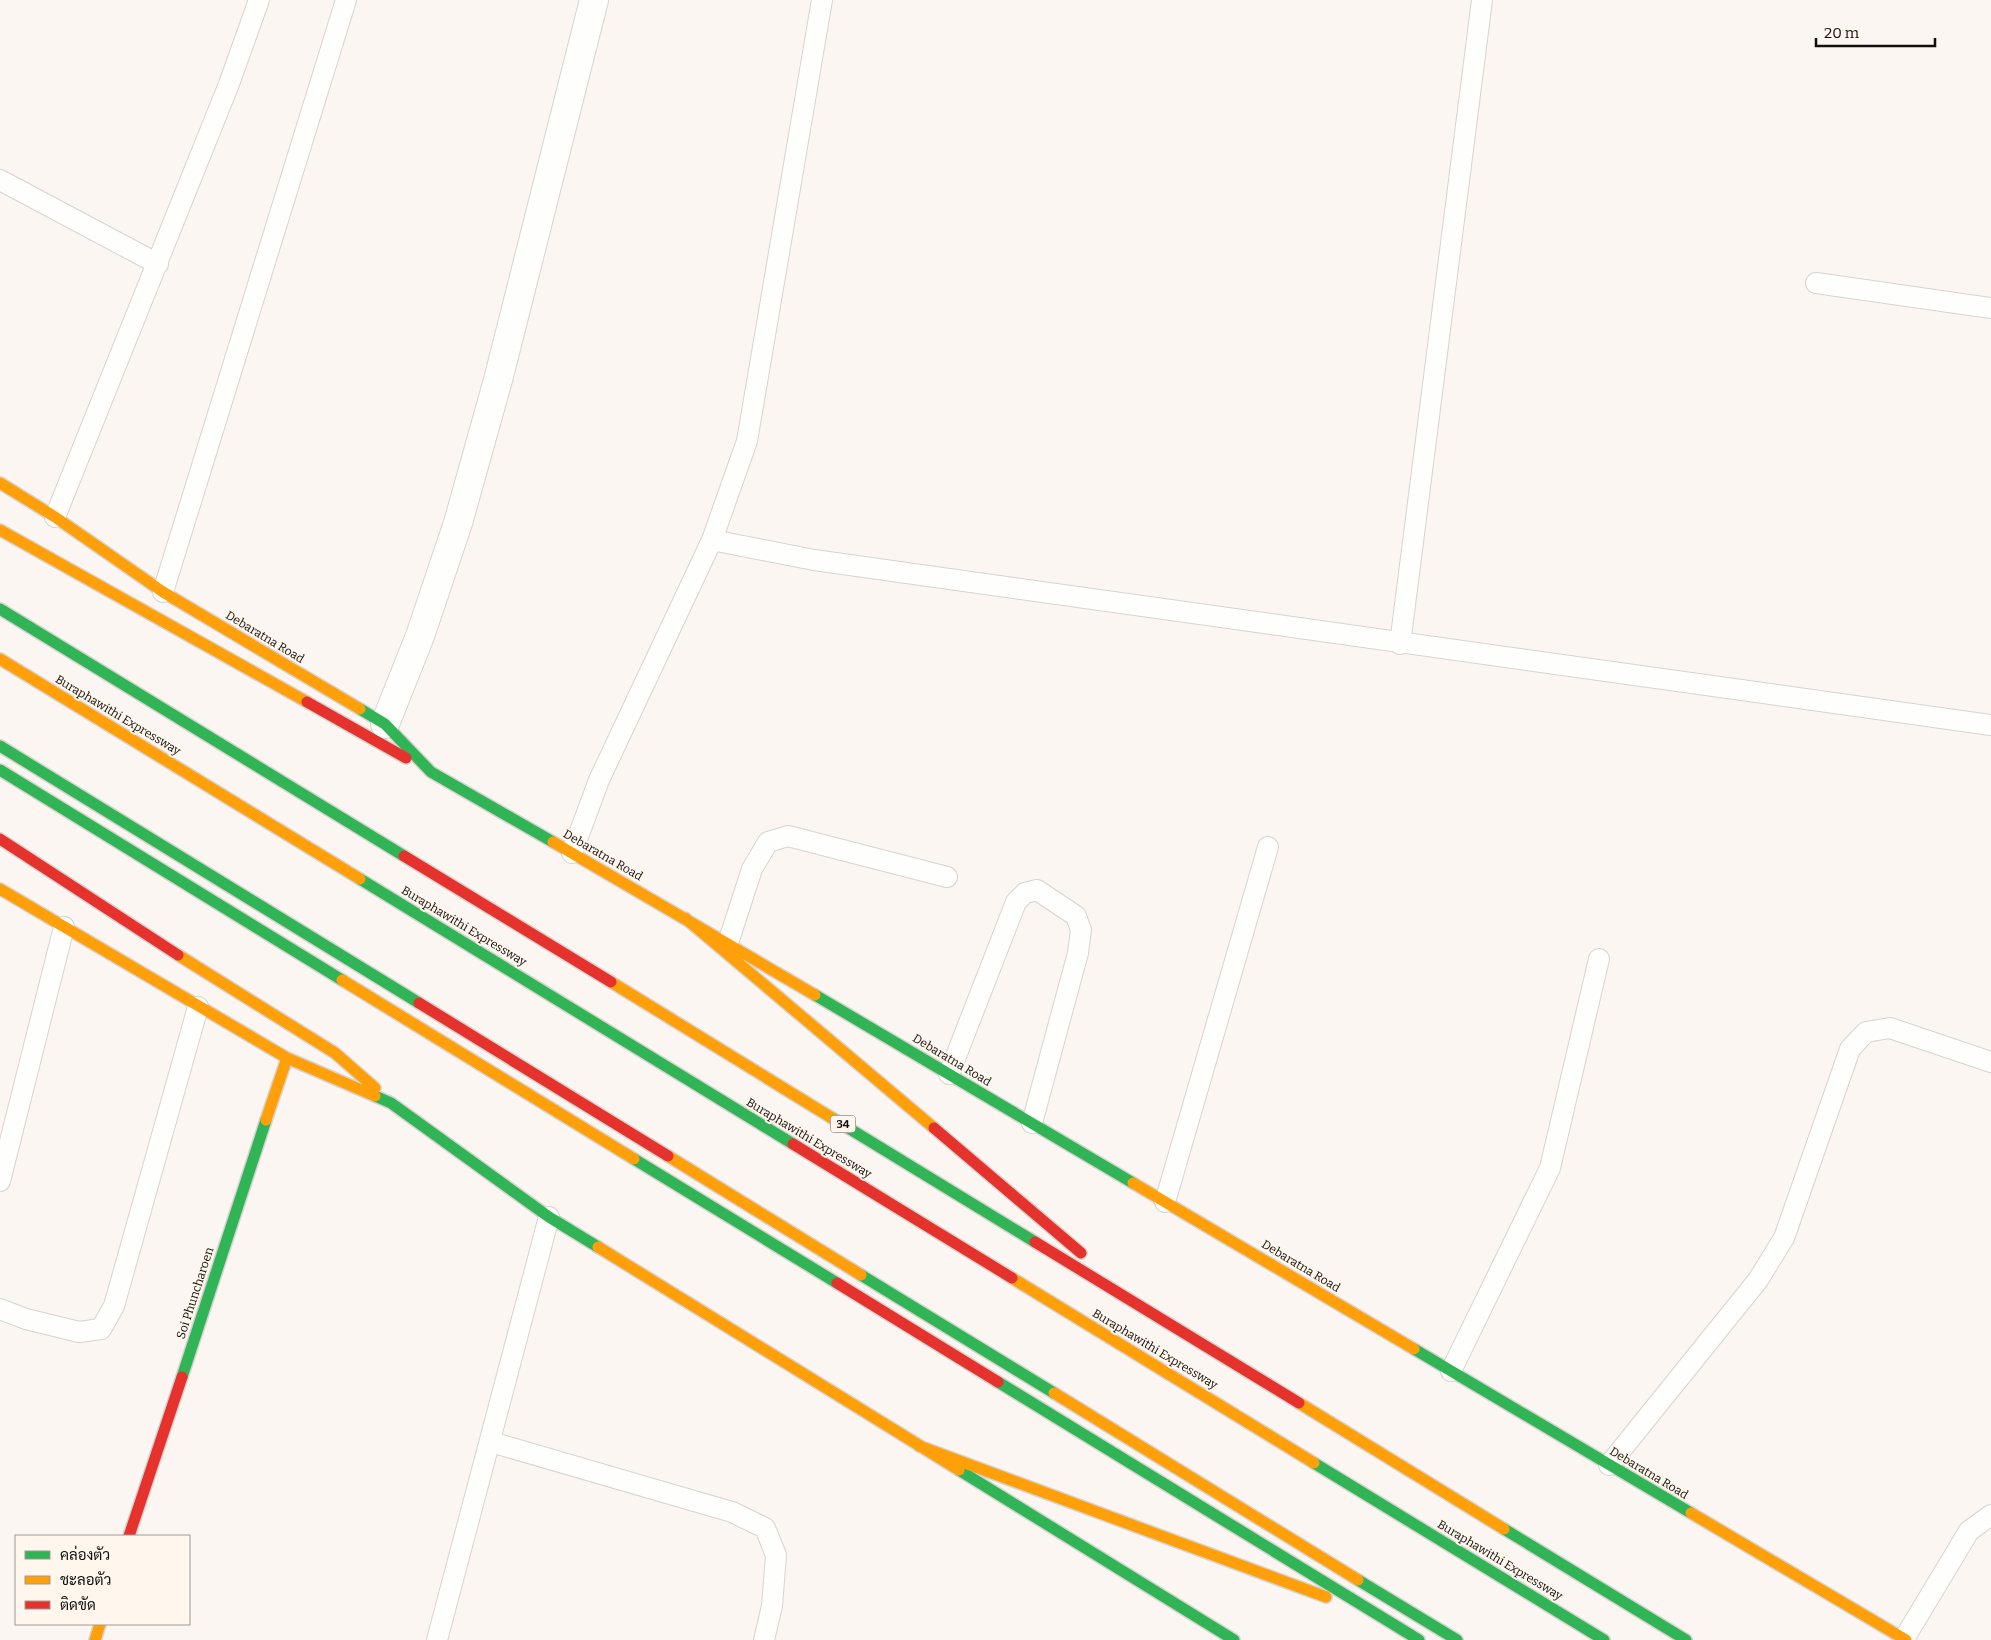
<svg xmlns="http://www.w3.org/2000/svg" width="1991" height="1640" font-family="Bitter,Sarabun,serif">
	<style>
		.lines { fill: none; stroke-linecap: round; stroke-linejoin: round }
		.lane-casing { stroke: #d7d4d0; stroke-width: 22 }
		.street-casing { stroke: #d7d4d0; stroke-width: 30 }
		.fast-casing { stroke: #d7d4d0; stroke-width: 14 }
		.slow-casing { stroke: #d7d4d0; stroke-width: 14 }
		.jam-casing { stroke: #d7d4d0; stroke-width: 14 }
		.lane { stroke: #fefefd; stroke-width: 20 }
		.street { stroke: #fefefd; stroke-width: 28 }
		.fast { stroke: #30b455; stroke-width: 11 }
		.slow { stroke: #ff9f0a; stroke-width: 11 }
		.jam { stroke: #e5322d; stroke-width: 11 }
		.labels { text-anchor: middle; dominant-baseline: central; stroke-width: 4; stroke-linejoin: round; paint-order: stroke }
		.shield { fill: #fff7ed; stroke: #58544f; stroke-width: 1 }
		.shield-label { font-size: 11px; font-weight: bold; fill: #110e0b }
		.street-label { font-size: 12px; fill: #110e0b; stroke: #fff7ed }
	</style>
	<rect width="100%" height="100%" fill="#fbf6f1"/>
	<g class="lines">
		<!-- lane casing -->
		<g class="lane-casing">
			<path id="lane" d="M0,180L158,264
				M1816,283L1991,308
				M55,517L229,84L259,0
				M712,540L814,560L1991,725
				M163,592L346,0
				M1400,644L1482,0
				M572,853L599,780L712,540L747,441L822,0
				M728,943L752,869L768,842L788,836L947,877
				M949,1074L1016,902L1025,893L1037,890L1076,916L1081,930L1078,953L1032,1123
				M0,1181L64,927
				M1165,1202L1268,847
				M0,1309L26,1319L79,1332L101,1329L114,1306L198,1007
				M1451,1371L1550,1168L1599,959
				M491,1442L732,1512L765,1528L776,1555L772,1606L764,1640
				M1609,1465L1758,1280L1784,1238L1850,1049L1866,1032L1890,1028L1991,1062
				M1904,1639L1969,1531L1991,1515
				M437,1640L549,1217"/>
		</g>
		<!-- street casing -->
		<g class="street-casing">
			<path id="street" d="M385,724L420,636L458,523L498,380L594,0"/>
		</g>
		<!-- fast casing -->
		<g class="fast-casing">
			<path id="fast" d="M0,609L404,856
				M360,709L385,724L431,772L553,842
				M0,746L419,1003
				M0,770L342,980
				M360,879L793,1144
				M815,995L1133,1183
				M375,1096L391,1103L549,1217L598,1247
				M832,1118L1035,1242
				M634,1159L837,1283
				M861,1275L1054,1393
				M1414,1349L1691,1513
				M182,1377L266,1120
				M998,1382L1419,1640
				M1314,1463L1604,1640
				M959,1470L1234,1640
				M1504,1529L1686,1640
				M1358,1580L1457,1640"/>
		</g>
		<!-- slow casing -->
		<g class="slow-casing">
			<path id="slow" d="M0,483L55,517L163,592L360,709
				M0,530L307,702
				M0,659L360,879
				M553,842L815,995
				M0,889L287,1058L375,1096
				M685,918L934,1128
				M178,955L335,1053L375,1088
				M342,980L634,1159
				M611,982L832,1118
				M266,1120L287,1058
				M668,1156L861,1275
				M1133,1183L1414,1349
				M598,1247L959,1470
				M1012,1278L1314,1463
				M1054,1393L1358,1580
				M1299,1403L1504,1529
				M919,1446L1326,1597
				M1691,1513L1906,1640
				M95,1640L100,1624"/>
		</g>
		<!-- jam casing -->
		<g class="jam-casing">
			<path id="jam" d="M307,702L406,758
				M0,839L178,955
				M404,856L611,982
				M419,1003L668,1156
				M934,1128L1081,1253
				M793,1144L1012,1278
				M1035,1242L1299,1403
				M837,1283L998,1382
				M129,1536L182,1377"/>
		</g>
		<!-- lane -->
		<use href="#lane" class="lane"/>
		<!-- street -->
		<use href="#street" class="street"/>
		<!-- fast -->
		<use href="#fast" class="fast"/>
		<!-- slow -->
		<use href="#slow" class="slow"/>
		<!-- jam -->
		<use href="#jam" class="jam"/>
	</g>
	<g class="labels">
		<!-- shield labels -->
		<rect class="shield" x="830.5" y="1115.5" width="25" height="17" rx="4"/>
		<g class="shield-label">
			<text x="843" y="1124">34</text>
		</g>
		<!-- street labels -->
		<g class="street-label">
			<text transform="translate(265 637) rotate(31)">Debaratna Road</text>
			<text transform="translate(118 715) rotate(31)">Buraphawithi Expressway</text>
			<text transform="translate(603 855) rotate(30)">Debaratna Road</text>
			<text transform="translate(464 926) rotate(31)">Buraphawithi Expressway</text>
			<text transform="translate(952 1060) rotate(31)">Debaratna Road</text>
			<text transform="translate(809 1138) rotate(31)">Buraphawithi Expressway</text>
			<text transform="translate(1301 1266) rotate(31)">Debaratna Road</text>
			<text transform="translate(195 1293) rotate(-72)">Soi Phuncharoen</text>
			<text transform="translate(1155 1349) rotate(31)">Buraphawithi Expressway</text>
			<text transform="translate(1649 1473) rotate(31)">Debaratna Road</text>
			<text transform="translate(1500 1560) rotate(31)">Buraphawithi Expressway</text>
		</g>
	</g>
	<!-- legend -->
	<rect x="15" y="1535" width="175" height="90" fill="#fff7ed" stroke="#a09a93"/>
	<rect x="25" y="1551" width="25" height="8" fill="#30b455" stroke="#a09a93"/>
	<text x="60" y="1560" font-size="15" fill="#110e0b">คล่องตัว</text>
	<rect x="25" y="1576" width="25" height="8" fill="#ff9f0a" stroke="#a09a93"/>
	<text x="60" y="1585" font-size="15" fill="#110e0b">ชะลอตัว</text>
	<rect x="25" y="1601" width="25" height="8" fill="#e5322d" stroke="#a09a93"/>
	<text x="60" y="1610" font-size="15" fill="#110e0b">ติดขัด</text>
	<!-- scale -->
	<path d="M1816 38v8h119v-8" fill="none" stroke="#110e0b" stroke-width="2.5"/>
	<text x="1824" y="38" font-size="15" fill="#110e0b" stroke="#fff7ed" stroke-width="4" paint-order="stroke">20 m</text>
</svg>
